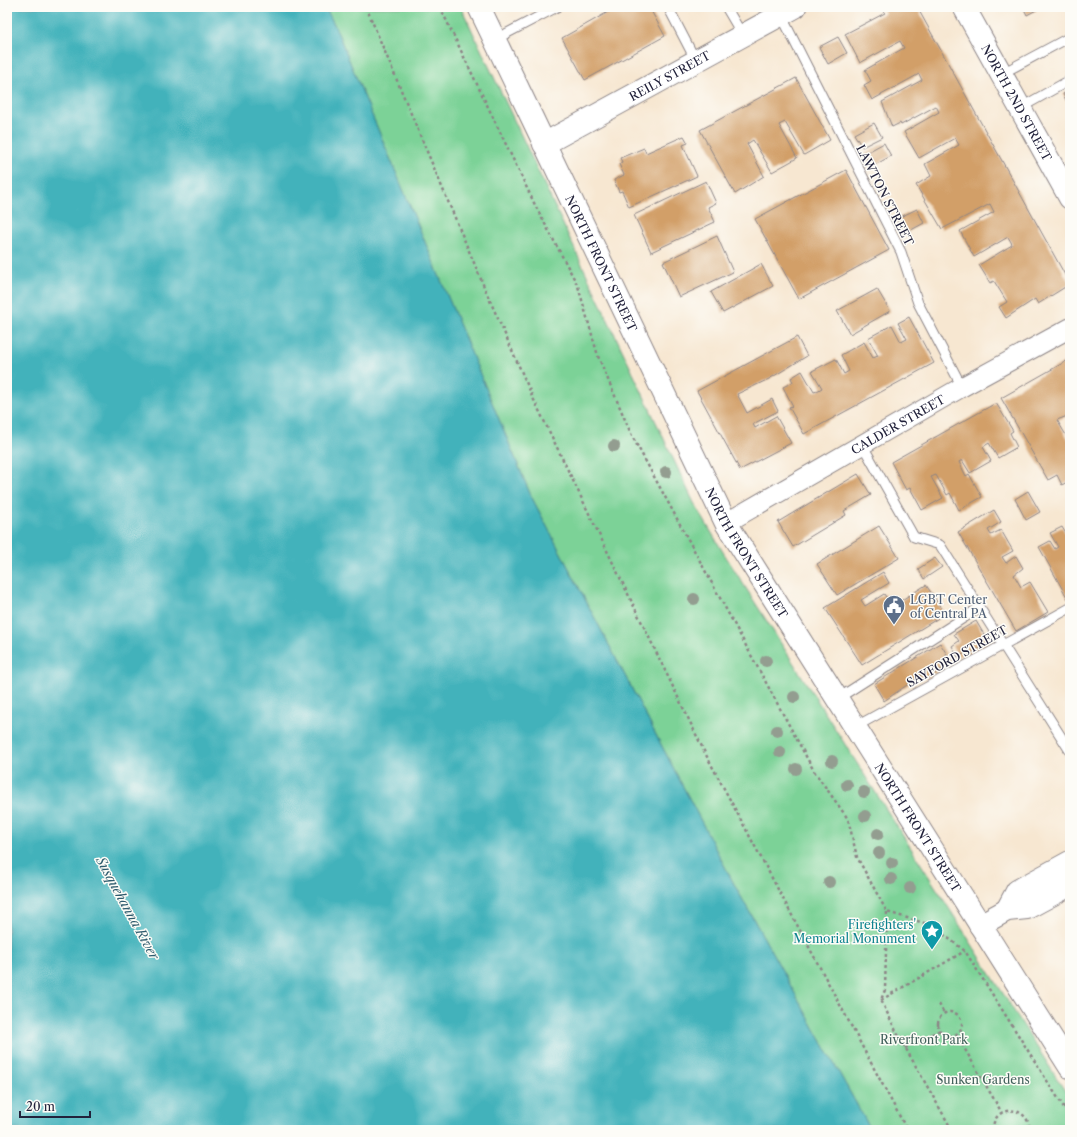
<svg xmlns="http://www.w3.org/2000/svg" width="1077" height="1137" font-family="'Libre Caslon Text',serif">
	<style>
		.green { fill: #7bd297; stroke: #4e7a69 }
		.water { fill: #42b2bb; stroke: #326a7b }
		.building { fill: #d29f68 }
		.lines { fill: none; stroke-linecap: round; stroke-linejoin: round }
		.lane-casing { stroke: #8c8486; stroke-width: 11 }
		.street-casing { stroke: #8c8486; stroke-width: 21 }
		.secondary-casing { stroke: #8c8486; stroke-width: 24 }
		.primary-casing { stroke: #8c8486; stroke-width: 24 }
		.path { stroke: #8c8486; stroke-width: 2.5; stroke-dasharray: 3 3; stroke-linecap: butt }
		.lane { stroke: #fff; stroke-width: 9 }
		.street { stroke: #fff; stroke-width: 19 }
		.secondary { stroke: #fff; stroke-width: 22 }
		.primary { stroke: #fff; stroke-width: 22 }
		.tree { fill: #939d90 }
		.labels { text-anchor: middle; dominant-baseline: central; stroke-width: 3; stroke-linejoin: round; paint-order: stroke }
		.street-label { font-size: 12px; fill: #22223b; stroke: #fdfcf7 }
		.service-label { font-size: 12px; fill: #4e5e75; stroke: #fdfcf7; text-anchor: start }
		.culture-label { font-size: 12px; fill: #0d838f; stroke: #fdfcf7; text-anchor: end }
		.park-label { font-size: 12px; fill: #41605b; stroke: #fdfcf7 }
		.water-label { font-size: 13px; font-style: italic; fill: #2f5c6e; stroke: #fdfcf7 }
	</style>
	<rect width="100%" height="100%" fill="#fdfcf7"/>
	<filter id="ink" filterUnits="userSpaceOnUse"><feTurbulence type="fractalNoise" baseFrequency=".025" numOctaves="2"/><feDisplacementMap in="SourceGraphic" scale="8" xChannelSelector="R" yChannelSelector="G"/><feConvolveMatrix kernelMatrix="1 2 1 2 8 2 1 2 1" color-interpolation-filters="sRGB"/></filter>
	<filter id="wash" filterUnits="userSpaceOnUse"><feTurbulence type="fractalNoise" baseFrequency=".012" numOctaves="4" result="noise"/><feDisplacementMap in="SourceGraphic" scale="16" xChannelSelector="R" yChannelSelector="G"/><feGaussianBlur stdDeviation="0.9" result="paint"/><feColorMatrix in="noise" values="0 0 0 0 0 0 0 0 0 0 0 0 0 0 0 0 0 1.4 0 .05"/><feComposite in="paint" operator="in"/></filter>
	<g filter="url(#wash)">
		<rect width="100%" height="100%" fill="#f7e7d1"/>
		<!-- green -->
		<path class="green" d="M325,7H461L694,503L723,552L1070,1099V1130H871L735,886L531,496L334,24Z"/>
		<!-- water -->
		<path class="water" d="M7,7H325L334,24L531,496L735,886L871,1130H7Z"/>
		<g id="blocks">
			<!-- building -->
			<path class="building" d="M617,7H649L665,36L585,80L562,38Z
				M886,7H917L1070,284L1038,304L1035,299L1006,318L999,307L1007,302L994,281L990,283L979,265L1012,245L1011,242L1008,237L974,257L960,231L994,212L990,204L942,229L916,185L931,176L925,164L959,145L955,138L919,158L904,132L939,112L936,106L901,125L900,123L892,127L882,102L922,80L919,74L872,100L864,85L871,81L865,70L904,48L900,41L860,63L845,34L885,13L883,9Z
				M1023,7H1042L1027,15Z
				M838,37L847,53L828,64L819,47Z
				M796,78L830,140L804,155L785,122L779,125L797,158L772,172L753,140L747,144L764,176L735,194L700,130Z
				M1070,90V108L1063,94Z
				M874,123L882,137L862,147L854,134Z
				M684,136L688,143L683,145L697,176L629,207L622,191L619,192L614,180L624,175L619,164L622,162L620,158L644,148L646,153Z
				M884,143L891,156L871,167L864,154Z
				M846,170L889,250L799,299L755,219Z
				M706,181L716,203L708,207L715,222L651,252L634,215Z
				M917,209L924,223L904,234L896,219Z
				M717,236L733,272L679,297L663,262Z
				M761,264L773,286L723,313L711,292Z
				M877,289L890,311L850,334L837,311Z
				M909,317L934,363L804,434L789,407L793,406L783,387L793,382L791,378L802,371L814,392L817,391L822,388L812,371L836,359L844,374L849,371L841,355L864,342L873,358L878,356L868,338L892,325L901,342L907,339L898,323Z
				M797,337L807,356L769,379L737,394L747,413L772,399L778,411L753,424L755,428L776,416L791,443L740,470L697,391Z
				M1070,359V415L1057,420L1070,442V480L1062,485L1057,475L1048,480L1001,398Z
				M996,403L1013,431L1010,433L1017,447L998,458L989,443L983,447L991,461L970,473L962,460L959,462L966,476L969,474L982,497L959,510L950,493L947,495L936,475L931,477L943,498L922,510L910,488L906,490L891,462Z
				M858,474L871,495L844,511L846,515L793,547L778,522Z
				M1028,491L1040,512L1026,520L1015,499Z
				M994,510L1001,522L988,530L991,535L1001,530L1013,551L1002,557L1006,563L1016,556L1023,568L1014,575L1021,587L1030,582L1048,612L1016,631L958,532Z
				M879,526L899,558L837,595L817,564Z
				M1062,527L1069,539L1070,538V598L1068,599L1039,547L1050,541L1055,549L1058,547L1050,533Z
				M935,558L942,567L924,579L918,569Z
				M883,572L889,583L861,600L865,606L884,594L892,606L926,585L945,614L862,665L825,608Z
				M976,621L989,643L969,655L967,652L958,657L952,646L959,641L954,634Z
				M940,643L952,663L926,679L923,674L884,701L874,684Z"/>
		</g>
	</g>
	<g filter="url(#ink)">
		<use href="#blocks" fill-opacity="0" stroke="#8c8486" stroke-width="1"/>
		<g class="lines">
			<!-- lane casing -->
			<g class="lane-casing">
				<path id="lane" d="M668,7L696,61
					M726,7L743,36
					M781,15L901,252L918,303L962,387
					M494,40L557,7
					M1001,74L1070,37
					M1020,108L1070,80
					M863,446L914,537L940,545L1070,751
					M837,699L979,608
					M855,727L1070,608"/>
			</g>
			<!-- street casing -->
			<g class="street-casing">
				<g id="street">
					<path id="s1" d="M726,523L962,387L1070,328"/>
				</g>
			</g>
			<!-- secondary casing -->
			<g class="secondary-casing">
				<g id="secondary">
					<path id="s2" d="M544,144L795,7"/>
					<path d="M1007,910L1017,891L1070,862"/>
					<path d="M980,925L1007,910L1027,908L1070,885"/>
				</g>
			</g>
			<!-- primary casing -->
			<g class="primary-casing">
				<g id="primary">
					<path id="s3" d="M479,7L726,523L1070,1067"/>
					<path id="s4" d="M964,7L1070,198"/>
				</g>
			</g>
			<!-- path -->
			<path class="path" d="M366,7L488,296L534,400L705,753L907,1130
				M440,7L536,207L578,286L598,356L632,436L814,771L848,819L857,857L887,912L931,925L965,951L1070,1117
				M887,912L885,990L881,1000L897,1033L952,1130
				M881,1000L965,951
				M939,1004L944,1013
				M938 1024a12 12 0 1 1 24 0a12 12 0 1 1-24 0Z
				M956,1034L1002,1113
				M905,1048L940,1030
				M993,1130C992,1105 1028,1103 1030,1130"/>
			<!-- lane -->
			<use href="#lane" class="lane"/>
			<!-- street -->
			<use href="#street" class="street"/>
			<!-- secondary -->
			<use href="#secondary" class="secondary"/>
			<!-- primary -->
			<use href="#primary" class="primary"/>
		</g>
		<!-- trees -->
		<g class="tree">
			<circle cx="614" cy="446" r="6"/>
			<circle cx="666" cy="472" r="6"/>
			<circle cx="694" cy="599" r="6"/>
			<circle cx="766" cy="661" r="6"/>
			<circle cx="794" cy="697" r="6"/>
			<circle cx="777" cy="731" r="6"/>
			<circle cx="780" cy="752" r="6"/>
			<circle cx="832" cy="761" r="6"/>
			<circle cx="796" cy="769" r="6"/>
			<circle cx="847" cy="785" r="6"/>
			<circle cx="864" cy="792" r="6"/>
			<circle cx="865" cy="816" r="6"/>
			<circle cx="878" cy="834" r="6"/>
			<circle cx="879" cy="853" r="6"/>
			<circle cx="892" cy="863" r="6"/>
			<circle cx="891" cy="879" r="6"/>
			<circle cx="829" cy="882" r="6"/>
			<circle cx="910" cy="888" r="6"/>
		</g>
	</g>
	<!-- icons -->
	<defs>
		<g id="civic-pin" transform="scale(1.15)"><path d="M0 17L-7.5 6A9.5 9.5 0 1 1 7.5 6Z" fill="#5c6f8a" stroke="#fdfcf7"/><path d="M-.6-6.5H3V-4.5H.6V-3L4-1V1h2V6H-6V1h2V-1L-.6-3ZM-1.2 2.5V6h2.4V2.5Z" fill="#fff"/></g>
		<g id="sight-pin" transform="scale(1.15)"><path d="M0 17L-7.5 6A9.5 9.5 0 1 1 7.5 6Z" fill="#0f9aa8" stroke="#fdfcf7"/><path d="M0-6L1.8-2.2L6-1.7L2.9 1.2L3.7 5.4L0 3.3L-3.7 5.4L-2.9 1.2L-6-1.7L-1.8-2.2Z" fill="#fff"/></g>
	</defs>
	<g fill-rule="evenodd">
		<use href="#civic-pin" x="894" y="606"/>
		<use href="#sight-pin" x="932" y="931"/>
	</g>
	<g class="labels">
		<!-- street labels -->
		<g class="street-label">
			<text stroke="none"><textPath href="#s2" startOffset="143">REILY STREET</textPath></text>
			<text stroke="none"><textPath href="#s4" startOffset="109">NORTH 2ND STREET</textPath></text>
			<text transform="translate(885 195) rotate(63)">LAWTON STREET</text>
			<text stroke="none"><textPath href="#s3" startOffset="284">NORTH FRONT STREET</textPath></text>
			<text stroke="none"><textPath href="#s1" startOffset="198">CALDER STREET</textPath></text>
			<text stroke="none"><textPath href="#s3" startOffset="608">NORTH FRONT STREET</textPath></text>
			<text transform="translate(957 656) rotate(-29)">SAYFORD STREET</text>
			<text stroke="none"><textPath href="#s3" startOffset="932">NORTH FRONT STREET</textPath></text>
		</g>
		<!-- service labels -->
		<g class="service-label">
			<text x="910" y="599">LGBT Center<tspan x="910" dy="14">of Central PA</tspan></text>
		</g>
		<!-- culture labels -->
		<g class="culture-label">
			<text x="916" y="924">Firefighters'<tspan x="916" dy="14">Memorial Monument</tspan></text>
		</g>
		<!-- park labels -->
		<g class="park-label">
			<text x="924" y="1039">Riverfront Park</text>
			<text x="983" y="1079">Sunken Gardens</text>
		</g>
		<!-- water labels -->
		<g class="water-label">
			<text transform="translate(128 908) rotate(61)">Susquehanna River</text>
		</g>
	</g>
	<!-- margin -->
	<rect width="1077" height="1137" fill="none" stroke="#fdfcf7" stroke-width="24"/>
	<!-- scale -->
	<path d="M20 1111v6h70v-6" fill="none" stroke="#22223b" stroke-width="2"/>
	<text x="26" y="1111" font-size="12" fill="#22223b" stroke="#fdfcf7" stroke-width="3" paint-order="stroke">20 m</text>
</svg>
